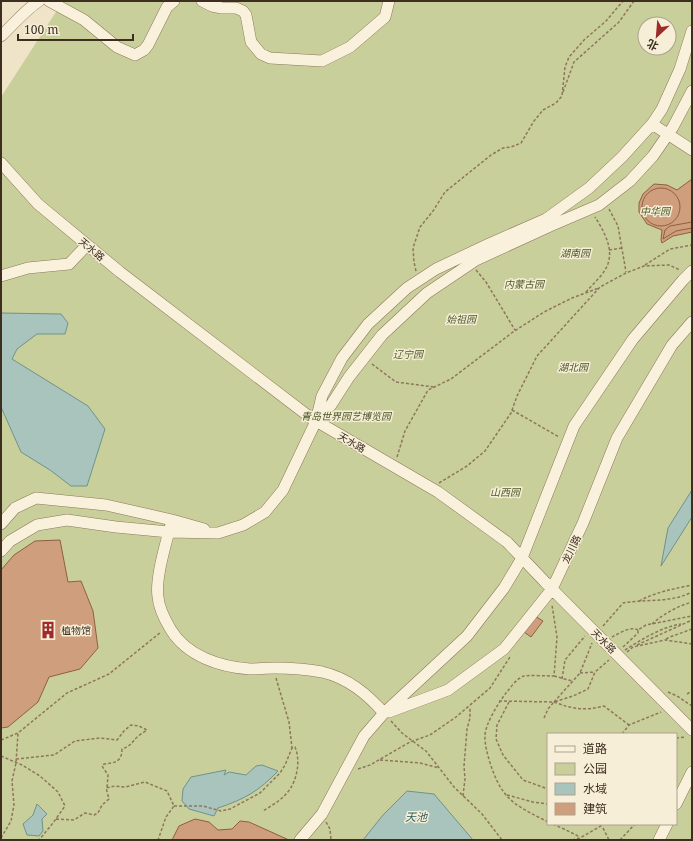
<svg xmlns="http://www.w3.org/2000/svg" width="693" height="841" font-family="'Noto Serif','Noto Sans SC',serif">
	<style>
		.green { fill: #c9cf9b; fill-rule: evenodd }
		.water { fill: #a9c4bc; stroke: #6f938a }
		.building { fill: #cf9f7d; stroke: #8d5f41 }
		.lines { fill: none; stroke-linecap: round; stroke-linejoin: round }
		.minor-casing { stroke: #8d765c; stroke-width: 12 }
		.path { stroke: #8d765c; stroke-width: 1.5; stroke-dasharray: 3 2; stroke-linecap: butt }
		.minor { stroke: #faf1dc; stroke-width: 11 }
		.labels { text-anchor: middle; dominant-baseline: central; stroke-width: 3; stroke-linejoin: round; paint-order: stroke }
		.park-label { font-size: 10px; font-style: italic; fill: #4d5a26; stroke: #f7eed8 }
		.street-label { font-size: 10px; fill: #3d2e20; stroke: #f7eed8 }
		.poi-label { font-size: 10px; fill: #3d2e20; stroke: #f7eed8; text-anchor: start }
		.water-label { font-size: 11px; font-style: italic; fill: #2f5d5a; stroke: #f7eed8 }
	</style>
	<rect width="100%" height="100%" fill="#f0e4c8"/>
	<!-- green -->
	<path class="green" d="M63,1H692V840H1V97ZM645,24H669V48H645ZM548,734H676V824H548Z"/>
	<!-- water -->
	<path class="water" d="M1,313L61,314L68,323L65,334H37L17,349L12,359L88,406L105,429L87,486H71L50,470L21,452L1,407Z
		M692,490V517L661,566L668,528Z
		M262,765L278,771C259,791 245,799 218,808L214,816L189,809L182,801L183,789L191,777L226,770L224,775L229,772L246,775L256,766Z
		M407,791L434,794L473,840H363L383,815Z
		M37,804L47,814L42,819L43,831L39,836L27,835L23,824L33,815Z"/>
	<!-- building -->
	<path class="building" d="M692,179V232L673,236L662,243L661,240L662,230L647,224L639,212V203L643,194L654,184L667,185L677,190Z
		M642 207a19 19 0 1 1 38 0a19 19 0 1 1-38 0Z
		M692,222V228L676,231L663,239L665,230L670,226Z
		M60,540L68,582L81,581L93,611L98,648L80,669L49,677L38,702L8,727L1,728V570L14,555L35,541Z
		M535,616L543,621L531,637L524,632Z
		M195,819L209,822L218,830L232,829L240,821L249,822L289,840H172L179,826Z"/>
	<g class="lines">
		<!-- minor casing -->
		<g class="minor-casing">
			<path id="minor" d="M49,1L84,20L117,47L135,55L144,50L148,45L167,7L174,1
				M202,1L212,6L222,8H236L243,11L246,15L251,42L261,54L270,58L322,61L350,47L385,17L389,1
				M1,36C13,25 25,10 39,1
				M652,124L692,150
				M1,163L38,204L120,272L311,418L438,492L507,542L545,582L692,730
				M1,276L28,268L69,264L87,245
				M317,420L331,405L349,377L382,335L427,293L476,260L550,226L599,205L630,181L653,156L673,127L692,91
				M172,520C167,540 155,577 158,597C159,609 165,620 171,630C187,656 220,667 250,669C258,669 266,668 274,668C290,668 306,669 322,672C348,678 367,694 384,713
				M1,524L15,508L36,498L106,505L172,520L204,529
				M1,551L10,541L37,525L67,520L116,527L169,532L218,533L243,525L265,512L283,490L316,421L322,396L342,358L368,324L407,288L436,269L489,244L546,219L589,188L622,157L652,124L662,109L680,69L692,31
				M389,712L448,690L504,649L552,589L583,523L617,438L672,345L692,322
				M676,804L692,772
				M300,840L322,814L364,736L384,713L467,636L504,588L522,558L574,426L633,339L683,280L692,271
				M659,840L667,824"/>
		</g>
		<!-- path -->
		<path class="path" d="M563,92L574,62L619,22L634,1
			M609,209L618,226L626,272
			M609,250L622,248
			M645,265L670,249L692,245
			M476,270L486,282L515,330
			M416,271L414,262L413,248L420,227L433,211L445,192L491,155L503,148L511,147L521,143L534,121L543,110L556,103L562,96L565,67L569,57L584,40L606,21L623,1
			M586,292C592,285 600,278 605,270C616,252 605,233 595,217
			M372,364L396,382L434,387
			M512,410L559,437
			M397,457L405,431L428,390L451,379L513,332L544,312L572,298L599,288
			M439,483L467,466L485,451L511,413L517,396L537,356L600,287L626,273L644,266L669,265L680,270
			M639,601C656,592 673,589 692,585
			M652,624C663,614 678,606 692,602
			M603,626L623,603C646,599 671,603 692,592
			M612,637C620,633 630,626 638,630
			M666,639L670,637L692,629
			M637,645L692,620
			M623,647L638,633V630L646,625L692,616
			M625,650C642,639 662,627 681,624
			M627,652L633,647L665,640L692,644
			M580,673L595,672
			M554,676L572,681
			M276,678L289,722L292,748
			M562,679L565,660L585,636
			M668,692L677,696L692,706
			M687,694L692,691
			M499,701L554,702L580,673L592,643
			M509,702L497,725L496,739L503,755L523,780L548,789
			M554,702C572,709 585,711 604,706L629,725
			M544,718L548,709L554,702L573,696L588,689L595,672L609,660
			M391,721L402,733L426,751L454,787L482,814L502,840
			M622,734L629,725L661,712
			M676,738L686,737
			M1,740L18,733L67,693L109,674L161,632
			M1,756L22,765L40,776L58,792L65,806L53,823L39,840
			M16,759L54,755L75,741L100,738L117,740L124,731L131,725L139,726L147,730C144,732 141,734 138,736C131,743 132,745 122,749C122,761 116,763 104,764L102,766L108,775L107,788
			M380,760L420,763L439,768
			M358,769L370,765L410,742L430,735L456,717L490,688L510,657
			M507,795L533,802L548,804
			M463,796L465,779L464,766L467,729L470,718V707
			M174,806H203L221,811L230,809L260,793L280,773L285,765L292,748L295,747C301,761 297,783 286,794C280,801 271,806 263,811
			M56,819L74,820L85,813L94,815L98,813L102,805L109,799L106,788L115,786L125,787L145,782L167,791L174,806L166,817L158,840
			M326,822L330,829L331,840
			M548,822C533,814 513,806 503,791C495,781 484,749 485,736C485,724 499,702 506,693C511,687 517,678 524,676C526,675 550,676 554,676L557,637L552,605
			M553,824L566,830L580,837
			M603,828L609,840
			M1,838L11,821L14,805L12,781L16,763L18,733
			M572,840L580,838L604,824
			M620,840L635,824"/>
		<!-- minor -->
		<use href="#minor" class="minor"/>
	</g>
	<!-- icons -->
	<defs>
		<g id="building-bare" transform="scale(1.38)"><path d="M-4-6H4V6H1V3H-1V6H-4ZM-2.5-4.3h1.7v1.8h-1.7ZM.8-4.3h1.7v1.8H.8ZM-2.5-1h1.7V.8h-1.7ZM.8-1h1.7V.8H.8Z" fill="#9e2a2b" stroke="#f7eed8" stroke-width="2.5" paint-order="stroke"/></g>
	</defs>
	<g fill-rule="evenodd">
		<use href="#building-bare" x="48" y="630"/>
	</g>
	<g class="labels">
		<!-- park labels -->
		<g class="park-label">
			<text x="655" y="211">中华园</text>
			<text x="575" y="253">湖南园</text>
			<text x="524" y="284">内蒙古园</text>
			<text x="461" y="319">始祖园</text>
			<text x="408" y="354">辽宁园</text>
			<text x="573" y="367">湖北园</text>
			<text x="346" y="416">青岛世界园艺博览园</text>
			<text x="505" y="492">山西园</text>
		</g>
		<!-- street labels -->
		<g class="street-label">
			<text transform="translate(92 249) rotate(40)">天水路</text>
			<text transform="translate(352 442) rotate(30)">天水路</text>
			<text transform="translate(571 549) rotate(-64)">龙川路</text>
			<text transform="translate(604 641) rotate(45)">天水路</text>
		</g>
		<!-- poi labels -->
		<g class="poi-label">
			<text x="61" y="630">植物馆</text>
		</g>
		<!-- water labels -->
		<g class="water-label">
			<text x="416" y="816">天池</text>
		</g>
	</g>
	<!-- border -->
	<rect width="693" height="841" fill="none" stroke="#3d2e20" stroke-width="4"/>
	<!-- legend -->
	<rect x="547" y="733" width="130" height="92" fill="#f7eed8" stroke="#ada18e"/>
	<rect x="555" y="746" width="20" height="6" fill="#faf1dc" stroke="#ada18e"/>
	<text x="583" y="753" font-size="12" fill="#3d2e20">道路</text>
	<rect x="555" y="763" width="20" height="12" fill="#c9cf9b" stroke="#ada18e"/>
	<text x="583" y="773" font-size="12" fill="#3d2e20">公园</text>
	<rect x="555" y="783" width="20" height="12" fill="#a9c4bc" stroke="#ada18e"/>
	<text x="583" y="793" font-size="12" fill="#3d2e20">水域</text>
	<rect x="555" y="803" width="20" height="12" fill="#cf9f7d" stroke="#ada18e"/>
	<text x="583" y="813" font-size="12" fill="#3d2e20">建筑</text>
	<!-- north arrow -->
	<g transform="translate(657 36) rotate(206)"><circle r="19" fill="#f7eed8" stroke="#ada18e"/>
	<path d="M0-3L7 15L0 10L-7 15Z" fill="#9e2a2b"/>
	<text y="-6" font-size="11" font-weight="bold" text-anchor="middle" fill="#3d2e20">北</text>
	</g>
	<!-- scale -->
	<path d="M18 34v6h115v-6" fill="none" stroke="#3d2e20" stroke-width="2"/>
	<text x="24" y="34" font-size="12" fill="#3d2e20" stroke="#f7eed8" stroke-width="3" paint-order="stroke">100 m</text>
</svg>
